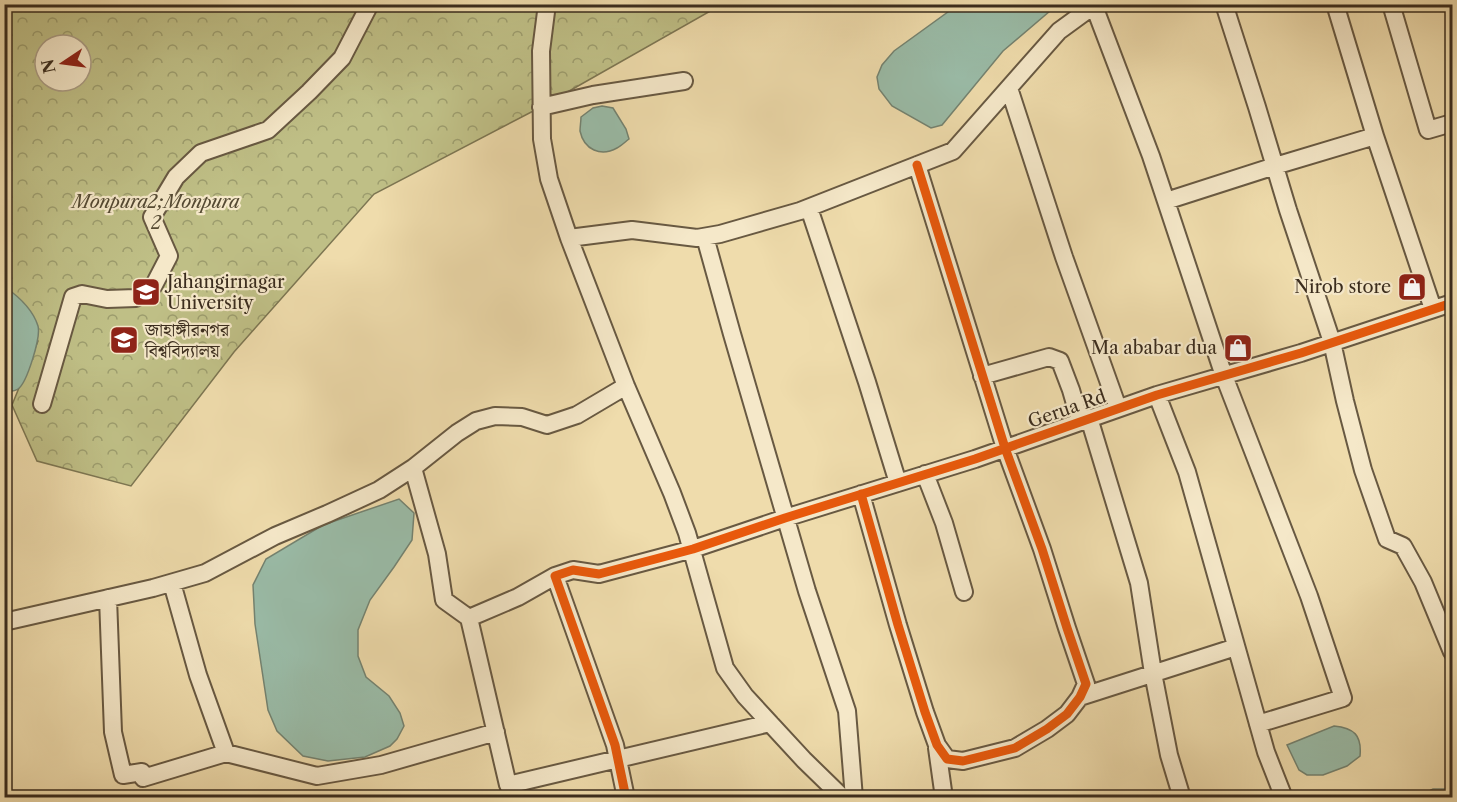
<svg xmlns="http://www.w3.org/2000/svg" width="1457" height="802" font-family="'Libre Caslon Text','Noto Serif Bengali',serif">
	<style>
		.forest { fill: url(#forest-crowns); stroke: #7d7652; stroke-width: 1.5; fill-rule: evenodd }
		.water { fill: #9abca8; stroke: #748371; stroke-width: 1.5 }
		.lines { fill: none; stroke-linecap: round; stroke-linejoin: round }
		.minor-casing { stroke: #685942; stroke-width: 20 }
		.minor { stroke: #f5e8c9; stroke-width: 16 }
		.cycleway-casing { stroke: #f5e8c9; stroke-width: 13 }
		.cycleway { stroke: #e8590c; stroke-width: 9 }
		.labels { text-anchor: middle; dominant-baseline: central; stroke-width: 4.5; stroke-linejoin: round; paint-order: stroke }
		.park-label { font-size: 18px; font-style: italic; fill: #554a33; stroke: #f5e8c9 }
		.poi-label { font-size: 18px; fill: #3b2d1e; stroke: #f5e8c9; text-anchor: start }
		.street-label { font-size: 18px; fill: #3b2d1e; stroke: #f5e8c9 }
	</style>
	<defs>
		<pattern id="forest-crowns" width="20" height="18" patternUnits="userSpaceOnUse" patternTransform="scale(1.5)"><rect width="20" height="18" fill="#bfbf86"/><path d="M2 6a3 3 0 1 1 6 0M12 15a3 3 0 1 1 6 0" fill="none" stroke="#9c9c6d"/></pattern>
	</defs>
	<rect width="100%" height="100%" fill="#efdcac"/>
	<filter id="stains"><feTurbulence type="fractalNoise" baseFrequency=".00333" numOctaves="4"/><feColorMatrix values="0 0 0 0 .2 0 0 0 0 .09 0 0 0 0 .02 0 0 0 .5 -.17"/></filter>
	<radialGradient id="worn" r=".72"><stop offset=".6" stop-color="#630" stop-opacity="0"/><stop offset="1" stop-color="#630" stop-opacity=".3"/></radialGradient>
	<!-- forest -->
	<path class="forest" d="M4,5H721L541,107L374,194L234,352L131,486L37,461L12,405L38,341L5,287ZM45,45H81V81H45Z"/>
	<!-- water -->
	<path class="water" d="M959,4L1057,5L1003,51L942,125L931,128L892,106L879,89L877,77L882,65L894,51Z
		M602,106L613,108L626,129L629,139C625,142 621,146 617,148C601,157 584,150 580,131C580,127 581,121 581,117L593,108Z
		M5,287C18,296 33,310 38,326C41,337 27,383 18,389C14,392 9,391 5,391Z
		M399,499L414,513L412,540L394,567L370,600L358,630V656L366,677L389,696L400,713L404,726L397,739L390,746L365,757L328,761L303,756L277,731L268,710L255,624L253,585L266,559L323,525Z
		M1334,726C1354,728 1362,735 1360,756L1347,766L1323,775H1307L1299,770L1287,745Z
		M1433,789H1452V797H1417Z"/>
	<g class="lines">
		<!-- minor casing -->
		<g class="minor-casing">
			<path id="minor" d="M547,4L541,51L542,139L549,179L569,238L626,386L672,493L687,533L725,668L745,696L804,760L843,798
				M1224,4L1257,107L1288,210L1332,342L1345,401L1363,470L1387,539L1403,546L1423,582L1452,652
				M1391,4L1428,130L1452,123
				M1452,4V6
				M1094,6L1151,156L1224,376L1309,596L1343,698L1258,724
				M1009,88L1064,257L1118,408
				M541,107L593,95L684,81
				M1375,136L1433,309
				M1166,201L1275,166L1375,136L1335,4
				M809,208L867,382L898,483
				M705,237L732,334L807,591L847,711L854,798
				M569,238L632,230L697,238L720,234L800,211L953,151L1059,31L1096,4
				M982,376L1049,357L1060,361L1071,390L1080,421
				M1157,395L1187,472L1266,752L1284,798
				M42,404L73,297L82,294L107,299L136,298L154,285L169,256L152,217L176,177L201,153L268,130L309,92L342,58L370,4
				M1089,418L1139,583L1153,673L1169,755L1182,798
				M413,468L437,554L444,600L469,618L518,597L555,576
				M925,474L944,523L964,592
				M861,494L898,625L925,712L937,745L947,759L963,761L1015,748L1047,729L1067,714L1080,697L1086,684L1067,628L1042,549L1005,448L917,165
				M172,583L198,675L226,753L317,776L381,765L496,732
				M108,598L113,732L123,775L142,772L143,778L226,753
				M469,618L508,785L770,723
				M4,622L153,588L205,573L275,536L327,514L379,490L413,468L457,433L476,421L495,416L522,417L547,425L577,415L626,386
				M1080,697L1236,647
				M937,748L944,798
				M626,798L615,745L555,576L573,570L599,574L693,549L785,518L975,459L1157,395L1301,353L1452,303"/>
		</g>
		<!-- minor -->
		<use href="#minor" class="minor"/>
		<!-- cycleway casing -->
		<g class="cycleway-casing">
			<path id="cycleway" d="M861,494L898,625L925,712L937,745L947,759L963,761L1015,748L1047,729L1067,714L1080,697L1086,684L1067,628L1042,549L1005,448L917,165
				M626,798L615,745L555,576L573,570L599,574L693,549L785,518L975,459L1157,395L1301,353L1452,303"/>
		</g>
		<!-- cycleway -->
		<use href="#cycleway" class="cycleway"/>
	</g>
	<!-- icons -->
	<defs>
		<g id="shop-square" transform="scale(1.5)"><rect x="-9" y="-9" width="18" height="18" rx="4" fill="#8f2418" stroke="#f5e8c9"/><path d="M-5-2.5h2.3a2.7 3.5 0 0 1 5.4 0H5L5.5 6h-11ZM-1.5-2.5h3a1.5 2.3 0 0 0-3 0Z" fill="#fff"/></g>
		<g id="university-square" transform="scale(1.5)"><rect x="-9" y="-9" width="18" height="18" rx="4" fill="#8f2418" stroke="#f5e8c9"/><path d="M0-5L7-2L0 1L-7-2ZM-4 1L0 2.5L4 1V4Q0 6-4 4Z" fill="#fff"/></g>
	</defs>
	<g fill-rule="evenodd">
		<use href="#shop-square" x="1412" y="287"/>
		<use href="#university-square" x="146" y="292"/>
		<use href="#university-square" x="124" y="340"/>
		<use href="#shop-square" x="1238" y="348"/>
	</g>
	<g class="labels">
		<!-- park labels -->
		<g class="park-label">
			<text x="156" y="202">Monpura2;Monpura<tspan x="156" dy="21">2</tspan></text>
		</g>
		<!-- poi labels -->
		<g class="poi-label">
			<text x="167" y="282">Jahangirnagar<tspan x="167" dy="21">University</tspan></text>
			<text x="1391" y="287" text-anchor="end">Nirob store</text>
			<text x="145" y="330">জাহাঙ্গীরনগর<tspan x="145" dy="21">বিশ্ববিদ্যালয়</tspan></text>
			<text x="1217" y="348" text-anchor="end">Ma ababar dua</text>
		</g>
		<!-- street labels -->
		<g class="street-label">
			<text transform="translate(1067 409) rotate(-19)">Gerua Rd</text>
		</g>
	</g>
	<!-- margin -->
	<rect width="1457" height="802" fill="none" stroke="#efdcac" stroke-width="24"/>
	<rect x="6" y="6" width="1445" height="790" fill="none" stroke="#3b2d1e" stroke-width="3"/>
	<rect x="12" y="12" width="1433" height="778" fill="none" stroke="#3b2d1e" stroke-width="1.5"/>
	<!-- north arrow -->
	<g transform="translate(63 63) rotate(257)"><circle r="28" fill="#f5e8c9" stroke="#ab9d85" stroke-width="1.5"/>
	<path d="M0-4.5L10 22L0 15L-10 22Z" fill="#8f2418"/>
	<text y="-9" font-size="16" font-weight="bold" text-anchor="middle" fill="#3b2d1e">N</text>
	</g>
	<rect width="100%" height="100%" filter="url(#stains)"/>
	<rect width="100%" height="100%" fill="url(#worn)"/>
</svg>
